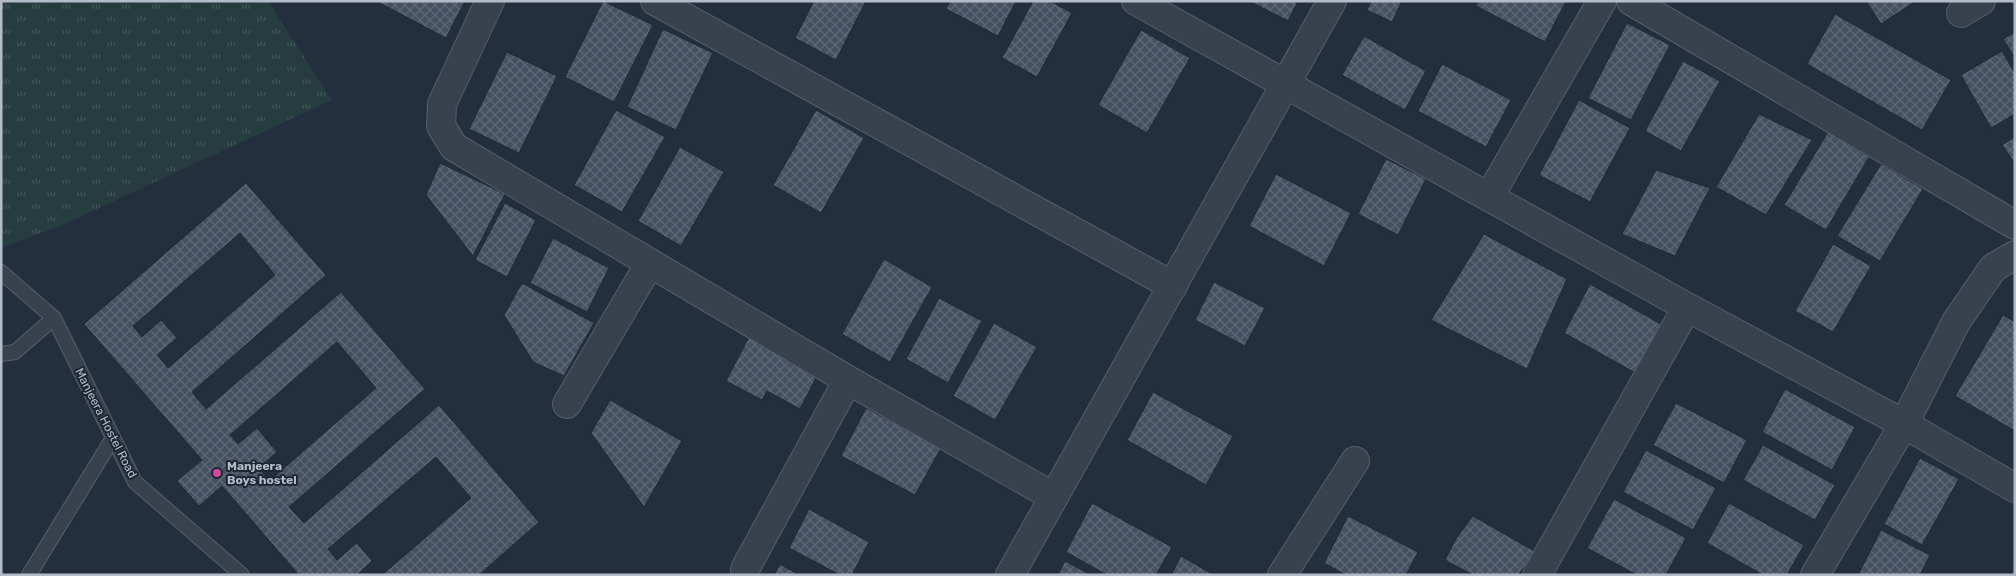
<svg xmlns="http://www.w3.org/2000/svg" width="2016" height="576" font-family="Rubik,sans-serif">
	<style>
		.grass { fill: url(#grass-tufts) }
		.building { fill: url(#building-cross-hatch); stroke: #1f2835; fill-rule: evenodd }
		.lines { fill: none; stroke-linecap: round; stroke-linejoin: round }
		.lane-casing { stroke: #565f6c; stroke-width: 16 }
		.street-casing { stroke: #565f6c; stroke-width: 30 }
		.lane { stroke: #38414e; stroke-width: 14 }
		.street { stroke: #38414e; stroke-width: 28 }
		.hotel-dot { fill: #d1479c; stroke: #1d2633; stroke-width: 2 }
		.labels { text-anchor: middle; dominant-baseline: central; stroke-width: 4; stroke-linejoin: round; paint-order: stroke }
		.street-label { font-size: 12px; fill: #b4bcc9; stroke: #1d2633 }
		.poi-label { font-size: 12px; font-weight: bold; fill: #b4bcc9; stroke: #1d2633; text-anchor: start }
	</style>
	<defs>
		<pattern id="grass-tufts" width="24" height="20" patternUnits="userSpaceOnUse" patternTransform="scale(1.25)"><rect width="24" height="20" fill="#263c3f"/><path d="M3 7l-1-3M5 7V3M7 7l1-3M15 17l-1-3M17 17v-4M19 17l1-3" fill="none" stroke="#435659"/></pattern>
		<pattern id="building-cross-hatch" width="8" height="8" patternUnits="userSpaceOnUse" patternTransform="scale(1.25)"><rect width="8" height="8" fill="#455162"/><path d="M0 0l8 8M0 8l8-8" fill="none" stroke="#5d6877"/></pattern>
	</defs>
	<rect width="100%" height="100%" fill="#242f3e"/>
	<!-- grass -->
	<path class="grass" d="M1,1H268L332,100L60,226L1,248Z"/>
	<!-- building -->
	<path class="building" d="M376,1H465L446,38Z
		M603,1L653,25L614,102L565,77Z
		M814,1H866L836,60L795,38Z
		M950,1H1016L998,36L946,9Z
		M1033,1H1050L1072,13L1037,77L1002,58Z
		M1249,1H1298L1288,21Z
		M1371,1H1402L1392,22L1367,10Z
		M1478,1H1566L1545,42L1476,6Z
		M1866,1H1916L1881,24Z
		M1835,14L1951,80L1922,130L1807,64Z
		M1627,23L1670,45L1631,120L1588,98Z
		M663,29L713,53L676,130L627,107Z
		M1141,30L1190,58L1147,133L1098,105Z
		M2015,32V58L2003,39Z
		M1364,36L1426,71L1405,110L1342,75Z
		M2002,51L2015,73V114L1991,128L1961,75Z
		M507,52L557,76L519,153L469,129Z
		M1683,61L1720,81L1681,151L1645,131Z
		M1442,64L1511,100L1486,147L1418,111Z
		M1579,100L1630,128L1590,202L1539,175Z
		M616,110L665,137L622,212L574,185Z
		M816,110L864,138L821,213L773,185Z
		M1759,114L1812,140L1766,215L1716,187Z
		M1828,132L1869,157L1826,230L1784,205Z
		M2015,137V164L2002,145Z
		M680,147L724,172L681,246L638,221Z
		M1386,159L1426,179L1398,235L1358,214Z
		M440,163L505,194L473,256L426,195Z
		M1881,164L1923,189L1880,261L1837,236Z
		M1656,170L1710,188L1675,256L1622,234Z
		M1276,174L1351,213L1324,266L1249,226Z
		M246,183L326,275L192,392L206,409L341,292L425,389L289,507L304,523L439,405L539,522L479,575H382L471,498L436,457L328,549L337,560L357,543L372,561L357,575H299L222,486L199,506L177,481L202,460L84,324ZM240,233L275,275L168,368L157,355L177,338L161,320L142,337L133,326ZM337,342L376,388L269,481L259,468L277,452L257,428L238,444L230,435Z
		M505,203L536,220L507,277L475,260Z
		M1484,234L1567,279L1527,369L1431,320Z
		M553,238L609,268L587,312L530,283Z
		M1833,244L1871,266L1833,332L1795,311Z
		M884,259L932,287L890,362L842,334Z
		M1214,282L1265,308L1245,346L1195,320Z
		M522,283L594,323L564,376L533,362L504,315Z
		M1590,284L1666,327L1639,375L1564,333Z
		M939,298L982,321L948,383L906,359Z
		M2003,315L2015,322V431L1955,396Z
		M994,323L1037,347L995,420L953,396Z
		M751,333L820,370L800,409L767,391L762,400L726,381Z
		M1785,389L1855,427L1832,470L1762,432Z
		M1153,392L1233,436L1206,485L1127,440Z
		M610,400L682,441L644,507L591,433Z
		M1676,403L1747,440L1724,483L1653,445Z
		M866,408L941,448L915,495L841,456Z
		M1763,445L1835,485L1815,520L1743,480Z
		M1646,450L1716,488L1693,530L1623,492Z
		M1920,458L1959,479L1922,545L1884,524Z
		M1614,499L1686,538L1666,575H1637L1587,548Z
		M1092,503L1172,547L1156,575H1107L1066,552Z
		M1729,503L1804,545L1787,575H1763L1707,543Z
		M809,509L869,542L852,575H840L789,548Z
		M1348,516L1418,552L1406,575H1346L1324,563Z
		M1473,516L1536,552L1518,575H1473L1445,560L1457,537Z
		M1881,530L1930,555L1920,575H1858Z
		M1181,556L1214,575H1171Z
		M1065,561L1091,575H1058Z
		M780,564L799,575H774Z"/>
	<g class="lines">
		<!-- lane casing -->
		<g class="lane-casing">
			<path id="lane" d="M1,272L54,318L15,352L1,354
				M54,318L135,482L242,575
				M29,575L113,438"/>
		</g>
		<!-- street casing -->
		<g class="street-casing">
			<path id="street" d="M490,1L442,104L441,126L454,147L848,380L1054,497
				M655,1L1173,286
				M1136,1L1687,307L1904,424L2015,488
				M1631,1L2015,225
				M1961,13L1981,1
				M1489,197L1602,1
				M567,404L650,263
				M745,569L848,380
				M1010,575L1332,1
				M1282,575L1355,461
				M1537,575L1687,307
				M1815,575L1904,424L1956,322L1993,268L2015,255"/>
		</g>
		<!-- lane -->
		<use href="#lane" class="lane"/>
		<!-- street -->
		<use href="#street" class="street"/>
	</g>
	<!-- markers -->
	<circle class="hotel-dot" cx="217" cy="473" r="5"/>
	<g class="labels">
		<!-- street labels -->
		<g class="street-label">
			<text transform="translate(106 423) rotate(63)">Manjeera Hostel Road</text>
		</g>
		<!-- poi labels -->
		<g class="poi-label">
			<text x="227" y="466">Manjeera<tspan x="227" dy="14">Boys hostel</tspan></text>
		</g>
	</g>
	<!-- border -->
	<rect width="2016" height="576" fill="none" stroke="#b4bcc9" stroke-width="5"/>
</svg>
